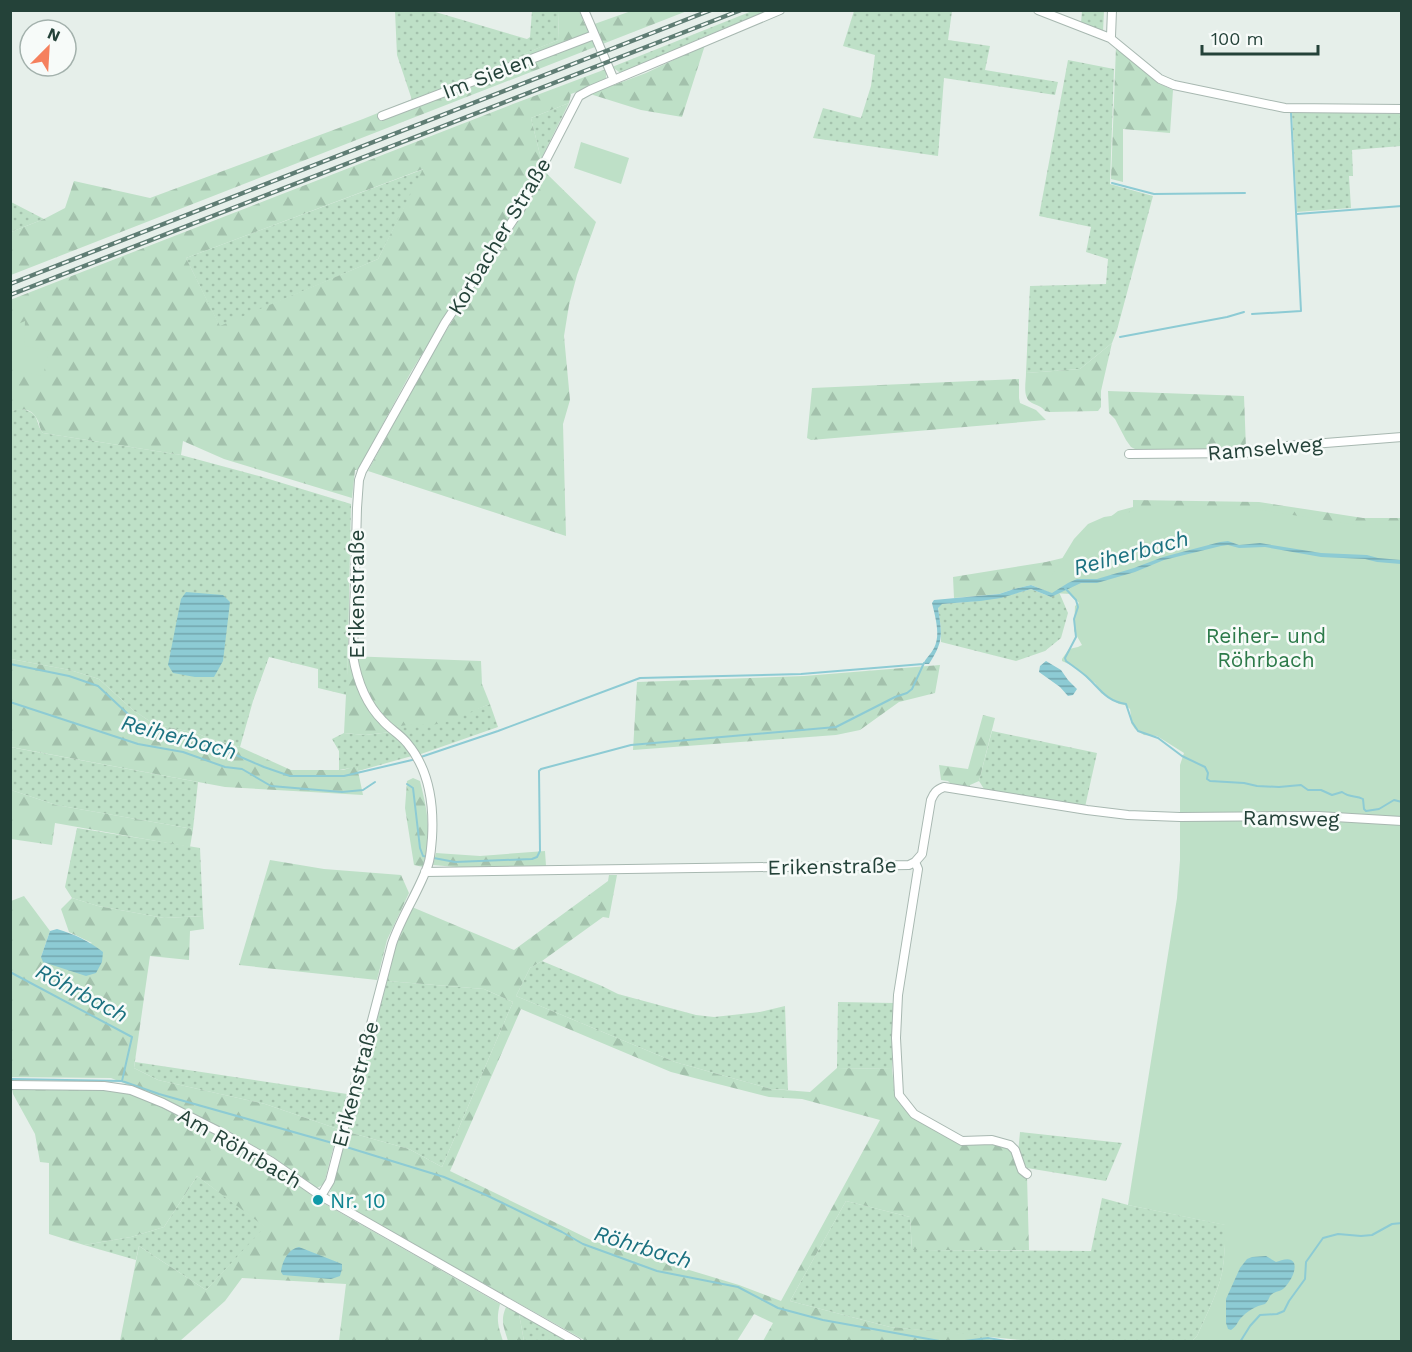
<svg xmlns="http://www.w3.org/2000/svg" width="1412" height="1352" font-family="'Work Sans',sans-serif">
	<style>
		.grass { fill: url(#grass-dots) }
		.forest { fill: url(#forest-firs); fill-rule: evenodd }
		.park { fill: #bee0c7 }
		.water { fill: url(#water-rules) }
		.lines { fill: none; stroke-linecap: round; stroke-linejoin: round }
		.stream { stroke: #8dcbd4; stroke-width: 2 }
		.minor-casing { stroke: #a8b8b1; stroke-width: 10 }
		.minor { stroke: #fff; stroke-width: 8 }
		.rail-casing { stroke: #5f7d74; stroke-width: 4.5 }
		.rail { stroke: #f7fbf9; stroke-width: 2; stroke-dasharray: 7; stroke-linecap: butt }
		.culture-dot { fill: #0f9aa8; stroke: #f7fbf9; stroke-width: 2 }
		.labels { text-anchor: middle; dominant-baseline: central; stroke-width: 5; stroke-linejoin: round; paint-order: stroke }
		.street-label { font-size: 21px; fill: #244239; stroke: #f7fbf9 }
		.park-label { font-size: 21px; fill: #2c7a49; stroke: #f7fbf9 }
		.culture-label { font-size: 21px; fill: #0d838f; stroke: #f7fbf9; text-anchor: start }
		.water-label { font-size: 22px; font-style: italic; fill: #1b7180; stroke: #f7fbf9 }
	</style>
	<defs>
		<pattern id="grass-dots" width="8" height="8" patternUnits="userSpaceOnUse" patternTransform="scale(1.5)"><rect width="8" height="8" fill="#bee0c7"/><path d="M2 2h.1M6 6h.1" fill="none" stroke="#a3c1ac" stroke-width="1.8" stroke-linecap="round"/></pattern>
		<pattern id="forest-firs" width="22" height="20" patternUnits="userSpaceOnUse" patternTransform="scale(1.5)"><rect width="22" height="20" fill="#bee0c7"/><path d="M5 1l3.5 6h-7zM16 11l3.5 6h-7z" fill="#a3c1ac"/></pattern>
		<pattern id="water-rules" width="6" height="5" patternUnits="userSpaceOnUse" patternTransform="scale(1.5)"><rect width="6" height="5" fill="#8dcbd4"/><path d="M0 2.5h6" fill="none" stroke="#73a6ad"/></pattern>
	</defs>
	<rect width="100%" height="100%" fill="#e6efea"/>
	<!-- grass -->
	<path class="grass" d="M395,11H432L527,39L530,37L532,11H559L558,40L412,100L397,55Z
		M752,11H769L701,38L622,74L612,67Z
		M854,11H952L948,40L990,46L985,70L1058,82L1055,95L944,78L938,156L813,138L823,108L861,118L871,86L875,55L843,46Z
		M1082,11H1104L1103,32L1081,23Z
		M1068,60L1114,69L1110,184L1153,196L1117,330L1112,343L1080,369L1026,373L1030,286L1106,284L1108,259L1086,252L1091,227L1039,216Z
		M569,103L541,159L531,118Z
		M1292,112L1401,114V146L1352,150L1353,176H1349L1351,208L1297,212Z
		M424,169L378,259L220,327L186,258Z
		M11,202L44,219L11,232Z
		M21,409C41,413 34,421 43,433L181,455L259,476L351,504L347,695L318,688V669L269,657L253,701L240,747L208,738L196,733L154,724L133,710L99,679L70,670L11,659L10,411Z
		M1031,589L1051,597L1059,592L1068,613L1061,638L1045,651L1016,661L941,642V629L938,607L941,604C972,602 1002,598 1031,589Z
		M490,704L498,727L421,754L418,755L394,727L471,711Z
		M992,731L1097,753L1085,807L984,789L979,781Z
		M391,732L406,746L412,756L358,771L357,767L339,770V751L332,739L344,733L365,735Z
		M10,747L198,782L193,829L56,805L11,790Z
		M77,828L200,848L203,916L164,918L98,906L72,898L65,887Z
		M542,961L602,986L618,994L696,1015L714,1017L760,1012L785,1006L788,1090L771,1089L675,1062L516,996L530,968Z
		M387,981L484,989L513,1002L442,1167L409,1149L348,1132Z
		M838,1002L894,1003L892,1069L837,1068Z
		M135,1062L347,1094L338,1129L265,1104L158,1080L134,1068Z
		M1020,1132L1122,1143L1106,1181L1027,1168L1018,1153Z
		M197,1176L266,1227L206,1290L139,1246L136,1260L84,1245L131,1237L164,1227Z
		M1102,1198L1128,1205L1226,1225C1225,1241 1225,1257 1222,1273C1217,1295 1206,1315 1197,1336L1192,1341H1031L890,1327L790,1301L846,1201L910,1217L912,1250L1091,1251Z
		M519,1314L567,1341H524Z"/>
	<!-- forest -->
	<path class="forest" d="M559,11H579L586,27L631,11H687L11,275V232L44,219L65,208L74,181L150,198L363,119L558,40Z
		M705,45L682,117L641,110L590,94L646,73Z
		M1116,47L1158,83L1173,90L1170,133L1123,129V182L1111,179Z
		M606,69V78L600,83L571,94L569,103L531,118L541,159L507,222L441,323L411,372L358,470H355L352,498L224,459L183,441L181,455L43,433C39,428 40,424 37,419C31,407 21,409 11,411L10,300L513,104ZM423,169L378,259L220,326L186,258Z
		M545,172L596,222L577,275L569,305L564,336L570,400L563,424L566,536L368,471L419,376L449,326L515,226Z
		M1112,343L1101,391V407L1098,411L1050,412L1045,411C1041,406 1038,406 1032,403C1022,398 1026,383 1026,373L1080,369Z
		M1019,379V398L1020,403L1036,410L1046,420L811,440L807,438L812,388Z
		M1108,391L1244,396L1246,449L1137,450L1131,447L1126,440L1115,419L1109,413Z
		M1133,500L1259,502L1363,518H1401V560L1052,593L1031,585L1014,589L999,594L954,598L953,577L1046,562L1071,556L1105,521L1118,511L1133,507Z
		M348,656L481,661L482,684L490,704L441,724L407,725L394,727L391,732L365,735L344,733Z
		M11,659L70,670L99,679L133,710L154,724L196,733L208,738L240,747L291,770H343L357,766L363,795L225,787L11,747Z
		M940,665L935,693L899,702L860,730L836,735L633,750L637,682L804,676Z
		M983,715L995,718L979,781L970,785V788L950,783L948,781L941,780L939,765L968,769Z
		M413,778L420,781C428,813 432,835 423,867L414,865L405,808L407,781Z
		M11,790L56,805L193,829L190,847L55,823L52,845L11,839Z
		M545,851L546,866L456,867L433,865L436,853L480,856Z
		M270,860L324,869L401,875L409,893L387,940L377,980L239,965Z
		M609,875H617L609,918L603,917L542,961L530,968L516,996L675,1062L771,1089L810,1092L837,1068L892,1069L895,1096L912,1116L961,1143L991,1142L1008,1147L1013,1152L1027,1176L1029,1250H912L910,1217L846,1201L790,1301L890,1327L989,1336L988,1339L1003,1341H763L773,1323L754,1314L737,1341H586L337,1201L330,1192L348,1132L409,1149L442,1167L513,1002L484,989L387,981L396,945L412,907L514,950L608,881ZM521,1009L671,1072L769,1097L802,1099L880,1120L781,1301L739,1285L593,1241L450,1171Z
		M24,896L50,931L41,957L92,943L69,932L61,909L72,898L98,906L164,918L203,916L204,929L190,931L189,960L150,956L134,1068L158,1080L265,1104L338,1129L324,1184L317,1188L273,1157L224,1129L161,1098L111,1078L11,1077V901Z
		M12,1088L104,1090L130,1094L161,1107L221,1138L269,1166L325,1204L500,1304C496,1319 498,1326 503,1341H339L346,1284L242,1278L225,1301L180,1341H120L139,1246L206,1290L265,1227L197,1176L164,1227L131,1237L84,1245L49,1234V1163L40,1162L35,1134L13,1094Z
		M506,1307L519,1314L524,1341H508C504,1327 500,1321 506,1307Z"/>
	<!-- park -->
	<path class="park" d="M581,142L629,158L621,184L574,168Z
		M25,321L24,346L49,351L43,376L11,369V327Z
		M1138,509H1254L1357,525L1401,523V1341H1192L1197,1336C1206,1315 1217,1295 1222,1273C1225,1257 1225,1241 1225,1225L1128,1205L1177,898L1180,860V765L1184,753L1157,736L1144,735L1135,729L1131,723V716L1130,709L1125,705L1119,704L1101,693L1095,683L1089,680L1075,667L1062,661V659L1069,649L1078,647L1082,645L1074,631L1075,606L1079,603L1071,594L1052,593L1043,590L1074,539L1088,524L1104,517L1124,514Z"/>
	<!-- water -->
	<path class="water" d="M1228,541L1239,545L1260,543L1321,553L1367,555L1378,558L1401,560V564L1377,562L1365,559L1321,557L1265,547L1239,548L1228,545L1221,546L1164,560L1135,572L1097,583H1081L1051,597L1031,589L1001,598L980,601L942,604L938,608C942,634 944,641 929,664H923C926,658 931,654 934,648C941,635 935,616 932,603L934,600L999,594L1014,589L1031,585L1052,593L1068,583L1077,579H1097L1134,568L1163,557L1220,542Z
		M186,592L223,595L230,602L223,661L214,677H195L173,673L168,665L181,599Z
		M1046,661L1061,670L1068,680L1077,689L1073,695L1068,696L1060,687L1039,672L1040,666Z
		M57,929C74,934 89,941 103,952L102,962L96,973L86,976L43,962L41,957L50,931Z
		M299,1247L342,1264V1269L340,1276L331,1279L283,1275L281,1272C282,1262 288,1249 299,1247Z
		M1266,1256L1276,1262C1281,1261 1290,1256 1294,1263C1297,1271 1289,1284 1283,1289C1279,1292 1274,1291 1270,1296C1269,1298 1268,1301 1265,1304C1256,1306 1247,1311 1240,1319C1237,1323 1236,1327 1231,1330L1228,1329L1226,1323V1299L1240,1268L1247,1259L1252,1257Z"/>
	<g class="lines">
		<!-- stream -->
		<path class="stream" d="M1112,183L1154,194L1245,193
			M1297,214L1402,206
			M1252,314L1301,311L1291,113
			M1120,337L1227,317L1244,312
			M1065,588L1076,600L1078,607L1074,619L1076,637L1065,658L1066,661C1073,666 1080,671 1086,676C1100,689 1106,701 1126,704L1132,722L1138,731L1158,738L1182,756L1205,767L1208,773L1207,779L1210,781L1244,783L1257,786L1279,787L1301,785L1308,790H1321L1332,795L1342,792C1350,798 1356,795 1363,799L1364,809L1366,811L1379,809L1394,800L1402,802
			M10,664L69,676L98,686L129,715L152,730L193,740L208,747L236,755L264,767L290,776H344L412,760L498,731L640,678L801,674L923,664
			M10,702L138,744L183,752L225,767L242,769L271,786L342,792L363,790L375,782
			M407,784L413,788L420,848L423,856L455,862L532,859L537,857L540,851L539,771L541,769L631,745L836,727L895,697L907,693L912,689L924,663
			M10,972L132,1037L122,1081
			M10,1079L122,1081L159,1094L336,1144
			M343,1146L444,1177L486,1195L562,1232L583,1244L657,1271L738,1287L778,1308L823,1320L945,1342
			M957,1342L988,1338L1012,1342
			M1240,1342L1250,1326L1260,1315L1277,1314L1284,1311L1289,1301L1305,1279L1306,1262L1323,1238L1338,1234L1361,1236L1372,1235L1392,1224L1402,1223"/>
		<!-- minor casing -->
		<g class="minor-casing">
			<path id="minor" d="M584,10L614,80
				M1038,10L1110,38L1160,79L1174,85L1285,108L1402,109
				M1110,38L1111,36L1112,10
				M382,116L594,35
				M1129,454L1245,453L1287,446L1402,437
				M915,862L918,869L898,995L896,1038L899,1095L914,1114L962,1141L992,1140L1010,1145L1015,1150L1022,1170L1027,1174
				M425,872L909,865L915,862L922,854L931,800C934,793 936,790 944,787L1087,810L1128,815L1180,817L1318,816L1402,821
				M10,1085L104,1086L131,1090L163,1103L224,1134L272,1162L321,1196L577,1342
				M321,1196L330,1181L392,944C401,917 419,891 428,865C431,856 431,847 432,838C434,805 429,769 407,743C400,734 390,729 383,721C365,703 357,680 353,656L357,508L359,480L362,471L445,323L521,208L579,96L590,90L780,10"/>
		</g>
		<!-- minor -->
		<use href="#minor" class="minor"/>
		<!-- rail casing -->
		<g class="rail-casing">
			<path id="rail" d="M10,284L711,10
				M10,295L741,10"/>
		</g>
		<!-- rail -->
		<use href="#rail" class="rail"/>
	</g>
	<!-- markers -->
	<circle class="culture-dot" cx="318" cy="1200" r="6"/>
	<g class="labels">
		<!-- street labels -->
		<g class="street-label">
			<text transform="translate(488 75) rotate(-21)">Im Sielen</text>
			<text transform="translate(499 236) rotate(-59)">Korbacher Straße</text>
			<text transform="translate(1265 448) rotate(-5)">Ramselweg</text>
			<text transform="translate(356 594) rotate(-90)">Erikenstraße</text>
			<text transform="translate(1291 818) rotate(1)">Ramsweg</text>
			<text transform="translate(832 866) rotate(-1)">Erikenstraße</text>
			<text transform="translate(355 1084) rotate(-75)">Erikenstraße</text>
			<text transform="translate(240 1148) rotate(30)">Am Röhrbach</text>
		</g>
		<!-- park labels -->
		<g class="park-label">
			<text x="1266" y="635">Reiher- und<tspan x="1266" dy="24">Röhrbach</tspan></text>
		</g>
		<!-- culture labels -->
		<g class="culture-label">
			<text x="330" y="1200">Nr. 10</text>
		</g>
		<!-- water labels -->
		<g class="water-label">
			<text transform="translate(1131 553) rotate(-15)">Reiherbach</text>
			<text transform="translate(179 737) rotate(15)">Reiherbach</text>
			<text transform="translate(82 993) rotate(28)">Röhrbach</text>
			<text transform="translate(643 1247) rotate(17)">Röhrbach</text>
		</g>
	</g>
	<!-- border -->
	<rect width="1412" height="1352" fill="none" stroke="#244239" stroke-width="24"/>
	<!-- north arrow -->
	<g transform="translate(48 48) rotate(24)"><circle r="28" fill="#f7fbf9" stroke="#a3b1ac" stroke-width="1.5"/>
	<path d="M0-4.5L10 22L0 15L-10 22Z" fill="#f5805d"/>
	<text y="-9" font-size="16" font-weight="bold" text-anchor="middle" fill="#244239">N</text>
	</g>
	<!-- scale -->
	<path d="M1202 45v9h116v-9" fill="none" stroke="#244239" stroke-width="3"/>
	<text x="1211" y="45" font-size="18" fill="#244239" stroke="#f7fbf9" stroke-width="4.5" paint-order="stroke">100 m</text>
</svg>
